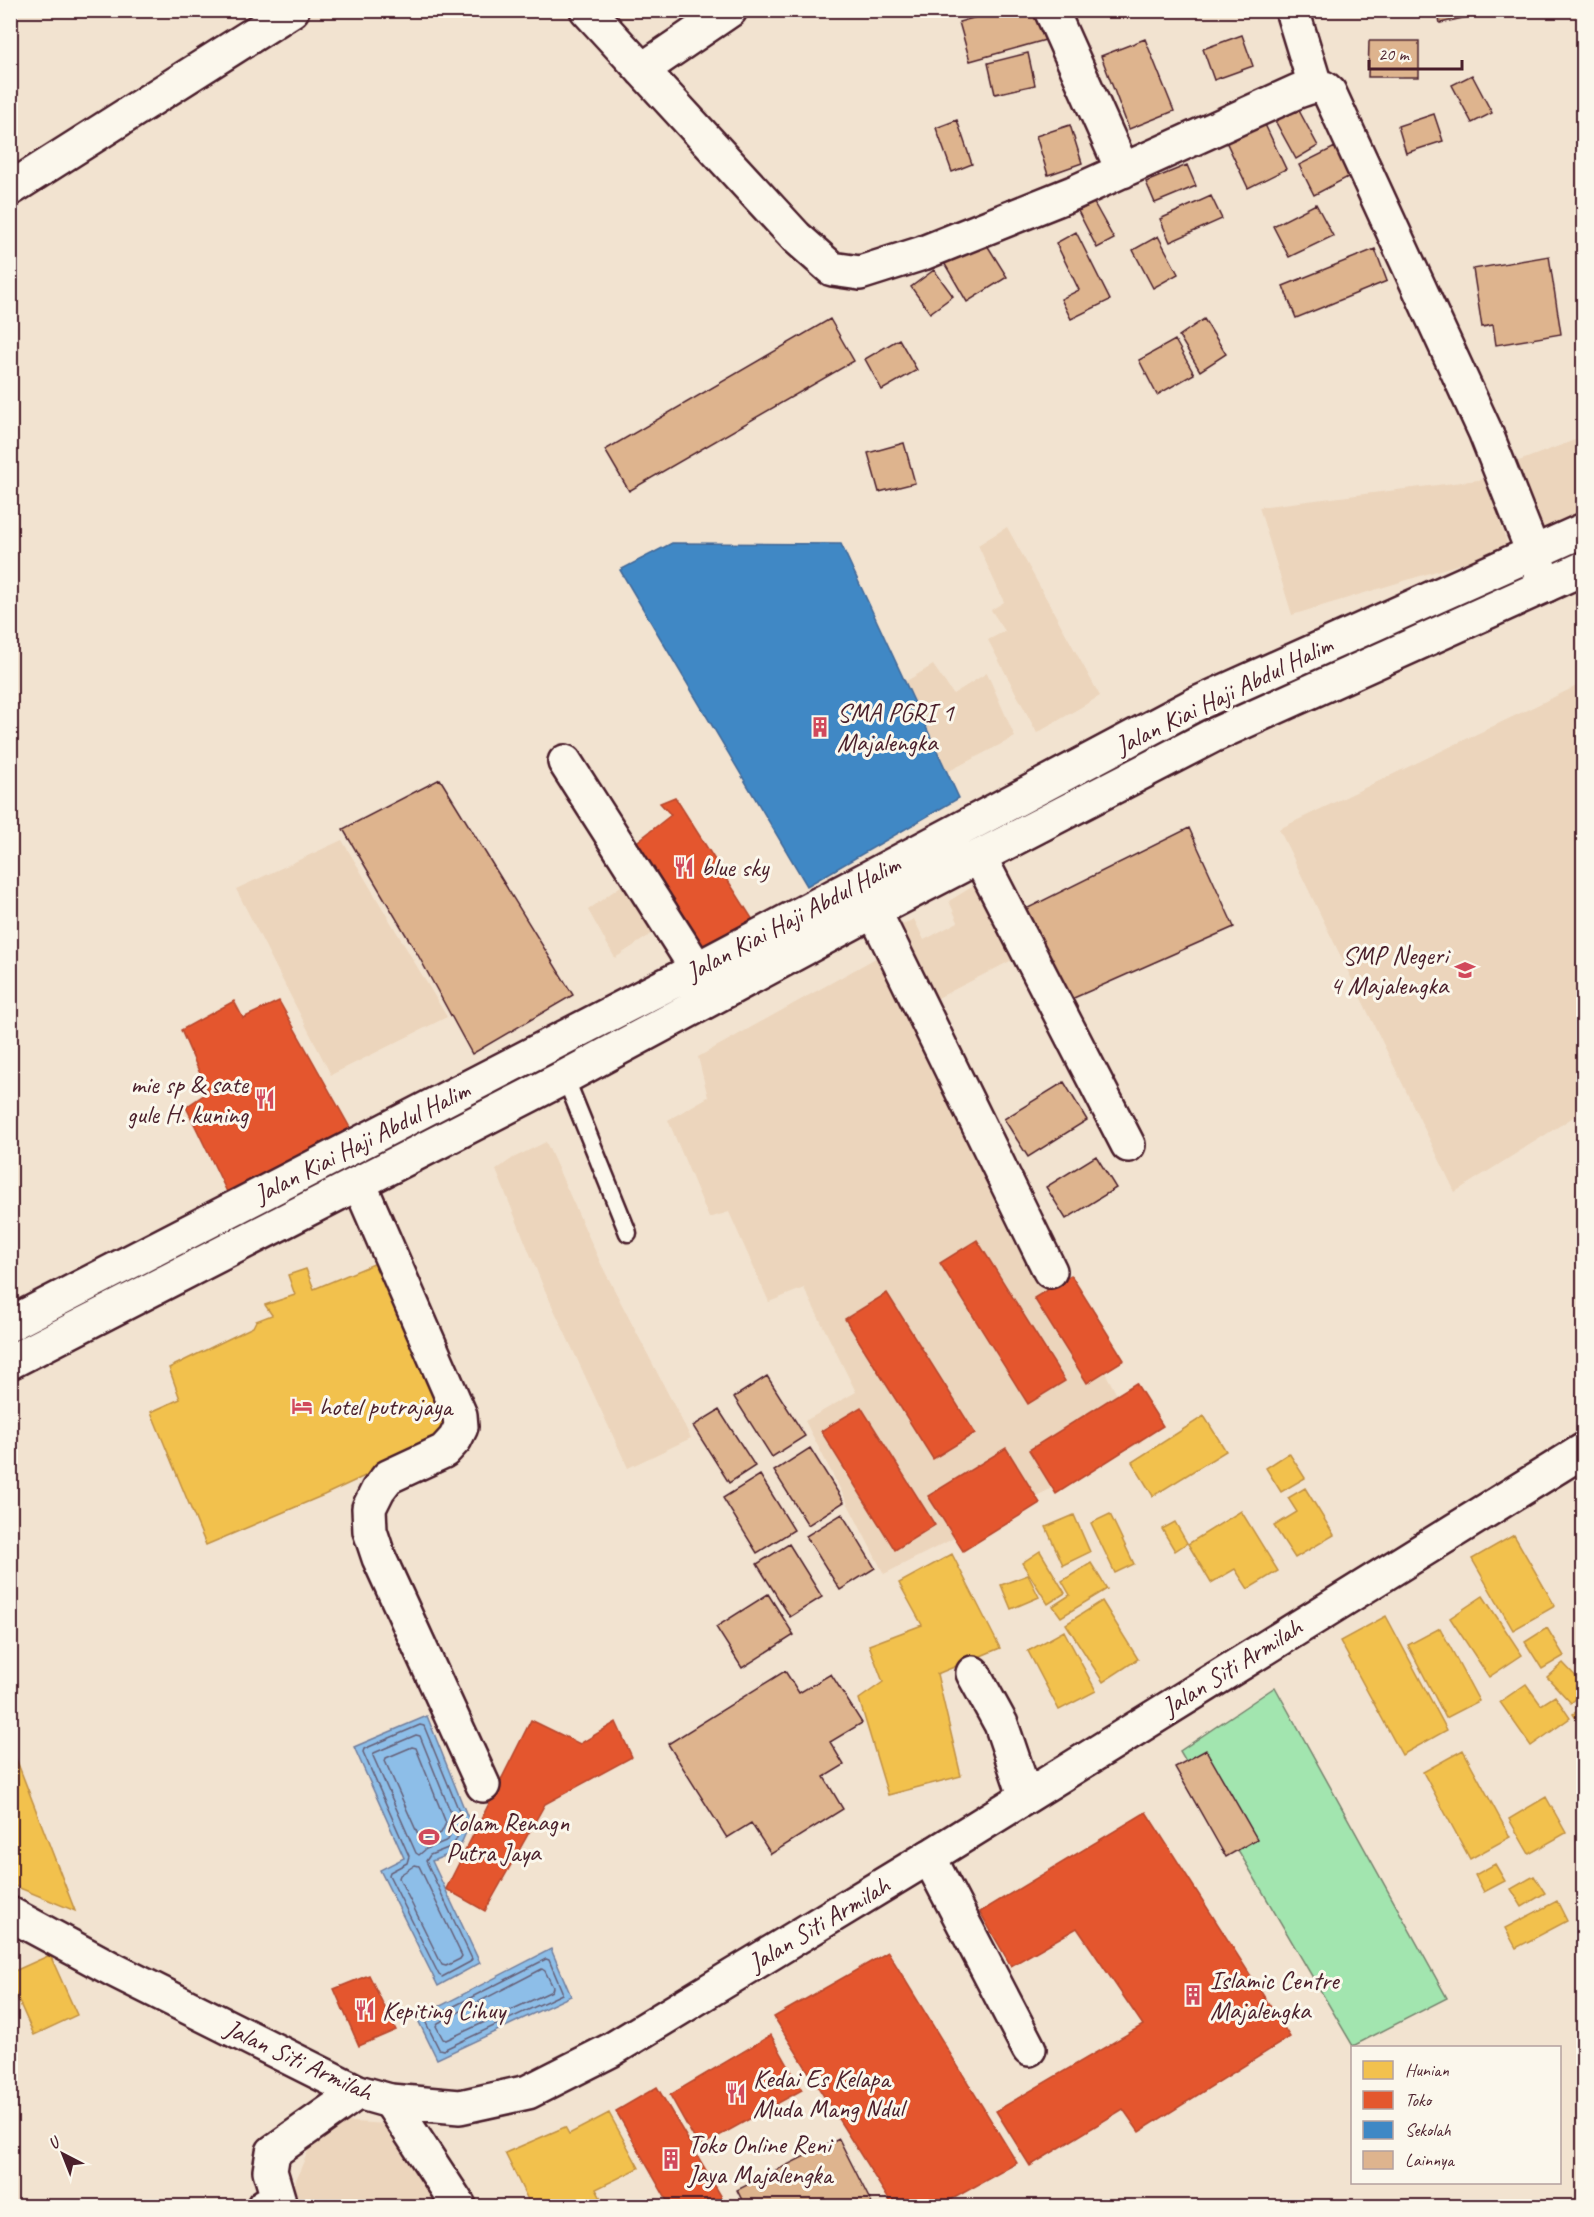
<svg xmlns="http://www.w3.org/2000/svg" width="1594" height="2217" font-family="Caveat,sans-serif">
	<style>
		.built { fill: #ecd5bc }
		.green { fill: #a2e5af; stroke: #76826d; stroke-width: 1.5 }
		.water { fill: #8dbee8; stroke: #727e9c; stroke-width: 1.5 }
		.homes { fill: #f2c14e; stroke: #c09044; stroke-width: 1.5 }
		.shops { fill: #e4572e; stroke: #b6462d; stroke-width: 1.5 }
		.schools { fill: #3f88c5; stroke: #426897; stroke-width: 1.5 }
		.lines { fill: none; stroke-linecap: round; stroke-linejoin: round }
		.shore { stroke: #655f77; stroke-width: 1.5 }
		.building { fill: #deb48e; stroke: #4a1f2b; stroke-width: 1.5 }
		.lane-casing { stroke: #4a1f2b; stroke-width: 21 }
		.street-casing { stroke: #4a1f2b; stroke-width: 38 }
		.secondary-casing { stroke: #4a1f2b; stroke-width: 38 }
		.primary-casing { stroke: #4a1f2b; stroke-width: 38 }
		.lane { stroke: #fbf7ec; stroke-width: 16 }
		.street { stroke: #fbf7ec; stroke-width: 33 }
		.secondary { stroke: #fbf7ec; stroke-width: 33 }
		.primary { stroke: #fbf7ec; stroke-width: 33 }
		.labels { text-anchor: middle; dominant-baseline: central; stroke-width: 6; stroke-linejoin: round; paint-order: stroke }
		.street-label { font-size: 26px; fill: #4a1f2b; stroke: #fbf7ec }
		.poi-label { font-size: 26px; fill: #4a1f2b; stroke: #fbf7ec; text-anchor: start }
	</style>
	<rect width="100%" height="100%" fill="#f2e3d0"/>
	<filter id="ink" filterUnits="userSpaceOnUse"><feTurbulence type="fractalNoise" baseFrequency=".0167" numOctaves="2"/><feDisplacementMap in="SourceGraphic" scale="12" xChannelSelector="R" yChannelSelector="G"/><feConvolveMatrix kernelMatrix="1 2 1 2 8 2 1 2 1" color-interpolation-filters="sRGB"/></filter>
	<g filter="url(#ink)">
		<!-- built -->
		<path class="built" d="M1583,437V515L1542,533L1508,465Z
			M1486,479L1509,549L1292,615L1259,507Z
			M1007,527L1100,696L1037,733L988,640L1005,631L991,610L1004,602L978,545Z
			M933,665L953,694L987,673L1015,737L947,772L905,682Z
			M1583,683V1111L1455,1192L1279,829Z
			M342,840L447,1017L331,1075L236,889Z
			M637,874L662,927L615,958L588,910Z
			M980,882L1018,957L926,1004L891,930L914,919L924,940L958,922L949,901Z
			M883,954L1142,1442L884,1574L805,1421L856,1392L804,1288L769,1302L729,1212L709,1218L668,1120L708,1097L698,1057Z
			M546,1142L601,1264L691,1438L628,1468L543,1286L496,1170L513,1158Z
			M321,2120L387,2124L444,2206H299L290,2194Z"/>
		<!-- green -->
		<path class="green" d="M1275,1687L1447,1998L1353,2046L1180,1751Z"/>
		<!-- water -->
		<path class="water" d="M427,1716L470,1823L458,1851L432,1861L480,1963L438,1986L380,1870L404,1858L354,1747Z
			M551,1949L571,1996L437,2059L417,2018Z"/>
		<!-- homes -->
		<path class="homes" d="M381,1261L451,1436L324,1495L206,1545L151,1412L180,1399L169,1368L253,1327L256,1321L272,1315L265,1305L295,1295L288,1275L306,1269L314,1289Z
			M1204,1416L1226,1451L1153,1496L1132,1462Z
			M1289,1453L1305,1478L1281,1492L1266,1468Z
			M1305,1488L1334,1535L1295,1558L1274,1526L1297,1512L1288,1498Z
			M1241,1511L1278,1571L1248,1589L1235,1569L1211,1583L1188,1544Z
			M1110,1514L1134,1564L1115,1573L1091,1523Z
			M1074,1515L1090,1552L1063,1565L1046,1527Z
			M1175,1522L1187,1543L1175,1551L1162,1529Z
			M1514,1535L1555,1606L1513,1630L1472,1559Z
			M1040,1551L1065,1593L1048,1604L1022,1563Z
			M952,1554L1000,1648L937,1674L961,1776L888,1795L859,1699L883,1682L869,1645L922,1625L899,1583Z
			M1091,1563L1107,1589L1061,1617L1053,1606L1070,1595L1062,1581Z
			M1028,1575L1039,1597L1011,1609L1001,1585Z
			M1483,1596L1522,1655L1489,1677L1450,1618Z
			M1102,1601L1138,1659L1103,1682L1066,1624Z
			M1386,1616L1447,1730L1402,1755L1340,1641Z
			M1440,1628L1479,1701L1446,1718L1408,1645Z
			M1547,1628L1564,1656L1542,1669L1525,1642Z
			M1064,1631L1096,1691L1059,1710L1028,1651Z
			M1563,1663L1584,1685V1692L1571,1703L1547,1677Z
			M1526,1684L1541,1705L1555,1696L1570,1718L1531,1746L1500,1702Z
			M1584,1707V1731L1573,1714Z
			M1463,1750L1510,1837L1470,1859L1423,1772Z
			M15,1756L75,1911L10,1884V1758Z
			M1546,1797L1566,1833L1529,1854L1509,1819Z
			M1495,1864L1505,1881L1484,1892L1475,1875Z
			M1534,1876L1545,1893L1522,1907L1511,1889Z
			M1557,1901L1567,1921L1516,1948L1505,1928Z
			M50,1955L77,2015L34,2035L10,1981V1973Z
			M609,2113L639,2168L596,2189L605,2206H531L505,2153L565,2127L569,2134Z"/>
		<!-- shops -->
		<path class="shops" d="M675,797L753,920L697,952L633,845L671,815L660,803Z
			M234,1001L243,1018L279,1001L353,1133L229,1196L186,1107L208,1092L181,1030Z
			M977,1240L1065,1381L1028,1404L940,1263Z
			M1071,1275L1124,1360L1087,1383L1034,1298Z
			M887,1293L975,1433L933,1459L845,1319Z
			M1136,1383L1163,1426L1056,1494L1029,1450Z
			M861,1407L935,1525L895,1550L821,1431Z
			M1006,1448L1040,1503L963,1551L928,1496Z
			M531,1720L580,1744L616,1722L632,1757L545,1804L485,1911L446,1889Z
			M1146,1812L1290,2037L1139,2132L1123,2109L1030,2166L996,2111L1143,2025L1077,1928L1011,1966L980,1912Z
			M888,1952L1017,2163L940,2206H893L774,2017Z
			M369,1975L396,2030L359,2046L334,1989Z
			M771,2035L802,2090L699,2147L670,2095Z
			M657,2087L727,2206H670L616,2111Z"/>
		<!-- schools -->
		<path class="schools" d="M672,543L841,544L959,798L807,886L620,570Z"/>
		<g class="lines">
			<!-- shore -->
			<path class="shore" d="M420,1725L424,1726L464,1823L453,1846L430,1855L426,1861L472,1959L470,1962L442,1977L439,1975L389,1875L390,1872L407,1863L409,1856L363,1752L364,1749Z
				M416,1735L420,1736L455,1823L448,1840L426,1849L419,1855L416,1853L373,1756L374,1753Z
				M412,1747L416,1748L446,1823L441,1833L423,1840L420,1839L385,1761L386,1758Z
				M415,1865L419,1866L462,1956L460,1959L446,1966L442,1965L399,1878L400,1875Z
				M546,1959L549,1960L562,1991V1994L443,2050L439,2049L426,2023L427,2020Z
				M542,1969L545,1971L553,1987L552,1991L446,2040L443,2039L436,2026L438,2023Z"/>
		</g>
		<!-- building -->
		<path class="building" d="M1001,10H1041L1049,39L970,61L959,22Z
			M1437,10H1467L1468,17L1440,23Z
			M1242,35L1253,66L1214,80L1203,49Z
			M1145,39L1174,111L1129,129L1101,56Z
			M1369,41H1419V77H1368Z
			M1028,53L1035,85L995,94L988,63Z
			M1472,75L1492,113L1472,123L1452,85Z
			M1296,105L1318,146L1296,159L1273,117Z
			M1434,114L1443,141L1406,153L1398,126Z
			M1261,116L1286,169L1248,188L1223,135Z
			M957,120L972,164L952,172L936,128Z
			M1070,125L1082,163L1048,175L1036,136Z
			M1335,147L1350,176L1314,195L1299,165Z
			M1187,165L1196,186L1155,203L1146,182Z
			M1211,196L1222,219L1170,242L1160,219Z
			M1094,203L1114,239L1097,248L1078,211Z
			M1316,204L1333,236L1289,257L1273,226Z
			M1076,232L1110,300L1071,319L1061,299L1079,290L1056,243Z
			M1158,236L1178,274L1153,288L1133,250Z
			M982,237L1007,277L967,302L943,261Z
			M1375,249L1387,281L1296,318L1283,286Z
			M1549,256L1561,334L1496,345L1493,325L1482,327L1473,269Z
			M934,270L953,296L930,313L911,287Z
			M830,319L854,361L629,491L605,450Z
			M1204,319L1226,354L1200,371L1179,336Z
			M899,339L917,370L882,390L865,359Z
			M1175,340L1194,374L1157,395L1139,360Z
			M904,443L915,483L879,492L868,453Z
			M440,779L573,995L472,1054L418,955L343,829Z
			M1189,828L1234,927L1067,1001L1020,912Z
			M1064,1082L1087,1120L1028,1157L1004,1119Z
			M1096,1156L1116,1188L1066,1219L1046,1187Z
			M767,1376L805,1436L772,1457L734,1397Z
			M719,1410L755,1466L729,1483L693,1426Z
			M810,1448L844,1502L808,1525L774,1471Z
			M760,1475L794,1530L757,1553L723,1498Z
			M842,1514L875,1568L840,1590L806,1536Z
			M789,1544L822,1597L790,1617L757,1564Z
			M768,1594L794,1635L742,1668L716,1627Z
			M785,1671L799,1693L831,1674L862,1723L830,1742L844,1765L824,1777L843,1809L771,1854L751,1823L727,1838L668,1744Z
			M1206,1750L1257,1839L1226,1857L1175,1767Z
			M839,2139L873,2206H745L737,2190Z"/>
		<g class="lines">
			<!-- lane casing -->
			<g class="lane-casing">
				<path id="lane" d="M565,1077L628,1233"/>
			</g>
			<!-- street casing -->
			<g class="street-casing">
				<path id="street" d="M587,10L796,237L832,269L860,273L923,253L1073,193L1298,91C1309,87 1320,82 1329,92L1485,431L1546,585
					M1051,10L1123,171
					M1292,10L1315,85
					M642,70L730,10
					M10,189L292,10
					M565,762L697,969
					M980,858L1128,1145
					M874,911L1050,1271
					M359,1183L460,1415L461,1427L455,1439L444,1451L388,1477L378,1490L369,1508L370,1531L379,1558L483,1785
					M973,1673L1001,1724L1025,1795
					M929,1857L1029,2049
					M390,2101L459,2206
					M264,2206L278,2198L270,2171L273,2152L358,2092"/>
			</g>
			<!-- secondary casing -->
			<g class="secondary-casing">
				<path id="secondary" d="M10,1914L114,1970L358,2092L390,2101L460,2107L528,2092L611,2050L929,1857L1584,1450"/>
			</g>
			<!-- primary casing -->
			<g class="primary-casing">
				<path id="primary" d="M10,1324L697,969L1194,705L1584,530
					M10,1362L565,1077L874,911L1212,736L1584,568"/>
			</g>
			<!-- lane -->
			<use href="#lane" class="lane"/>
			<!-- street -->
			<use href="#street" class="street"/>
			<!-- secondary -->
			<use href="#secondary" class="secondary"/>
			<!-- primary -->
			<use href="#primary" class="primary"/>
		</g>
	</g>
	<!-- icons -->
	<defs>
		<g id="building-bare" transform="scale(1.62)"><path d="M-4-6H4V6H1V3H-1V6H-4ZM-2.5-4.3h1.7v1.8h-1.7ZM.8-4.3h1.7v1.8H.8ZM-2.5-1h1.7V.8h-1.7ZM.8-1h1.7V.8H.8Z" fill="#d1495b" stroke="#fbf7ec" stroke-width="2.5" paint-order="stroke"/></g>
		<g id="restaurant-bare" transform="scale(1.62)"><path d="M-5-6h1v4h1v-4h1v4h1v-4h1v5L-1.5 .5V6h-2V.5L-5-1ZM5-6V6H3V1.5H1.5Q1.5-4 5-6Z" fill="#d1495b" stroke="#fbf7ec" stroke-width="2.5" paint-order="stroke"/></g>
		<g id="school-bare" transform="scale(1.62)"><path d="M0-5L7-2L0 1L-7-2ZM-4 1L0 2.5L4 1V4Q0 6-4 4Z" fill="#d1495b" stroke="#fbf7ec" stroke-width="2.5" paint-order="stroke"/></g>
		<g id="hotel-bare" transform="scale(1.62)"><path d="M-6-4.5h1.5V1H6V5H4.5V3h-9V5H-6ZM-4 0a1.8 1.8 0 1 1 3.6 0ZM.5 0V-2.5h3Q6-2.5 6 0Z" fill="#d1495b" stroke="#fbf7ec" stroke-width="2.5" paint-order="stroke"/></g>
		<g id="stadium-bare" transform="scale(1.62)"><path d="M0-5a6.5 5 0 1 0 0 10a6.5 5 0 1 0 0-10ZM-3.5-1.8h7v3.6h-7Z" fill="#d1495b" stroke="#fbf7ec" stroke-width="2.5" paint-order="stroke"/></g>
	</defs>
	<g fill-rule="evenodd">
		<use href="#building-bare" x="820" y="727"/>
		<use href="#restaurant-bare" x="684" y="867"/>
		<use href="#school-bare" x="1465" y="970"/>
		<use href="#restaurant-bare" x="265" y="1099"/>
		<use href="#hotel-bare" x="302" y="1406"/>
		<use href="#stadium-bare" x="429" y="1837"/>
		<use href="#building-bare" x="1193" y="1995"/>
		<use href="#restaurant-bare" x="365" y="2010"/>
		<use href="#restaurant-bare" x="736" y="2093"/>
		<use href="#building-bare" x="671" y="2159"/>
	</g>
	<g class="labels">
		<!-- street labels -->
		<g class="street-label">
			<text transform="translate(1224 695) rotate(-26)">Jalan Kiai Haji Abdul Halim</text>
			<text transform="translate(793 918) rotate(-28)">Jalan Kiai Haji Abdul Halim</text>
			<text transform="translate(362 1142) rotate(-27)">Jalan Kiai Haji Abdul Halim</text>
			<text transform="translate(1232 1667) rotate(-32)">Jalan Siti Armilah</text>
			<text transform="translate(819 1924) rotate(-31)">Jalan Siti Armilah</text>
			<text transform="translate(299 2060) rotate(25)">Jalan Siti Armilah</text>
		</g>
		<!-- poi labels -->
		<g class="poi-label">
			<text x="837" y="712">SMA PGRI 1<tspan x="837" dy="30">Majalengka</tspan></text>
			<text x="701" y="867">blue sky</text>
			<text x="1448" y="955" text-anchor="end">SMP Negeri<tspan x="1448" dy="30">4 Majalengka</tspan></text>
			<text x="248" y="1084" text-anchor="end">mie sp &amp; sate<tspan x="248" dy="30">gule H. kuning</tspan></text>
			<text x="319" y="1406">hotel putrajaya</text>
			<text x="446" y="1822">Kolam Renagn<tspan x="446" dy="30">Putra Jaya</tspan></text>
			<text x="1210" y="1980">Islamic Centre<tspan x="1210" dy="30">Majalengka</tspan></text>
			<text x="382" y="2010">Kepiting Cihuy</text>
			<text x="753" y="2078">Kedai Es Kelapa<tspan x="753" dy="30">Muda Mang Ndul</tspan></text>
			<text x="688" y="2144">Toko Online Reni<tspan x="688" dy="30">Jaya Majalengka</tspan></text>
		</g>
	</g>
	<!-- margin -->
	<rect width="1594" height="2217" fill="none" stroke="#fbf7ec" stroke-width="36"/>
	<rect x="18" y="18" width="1558" height="2181" fill="none" stroke="#4a1f2b" stroke-width="2" filter="url(#ink)"/>
	<!-- legend -->
	<rect x="1351" y="2046" width="210" height="138" fill="#fbf7ec" stroke="#b4a19f" stroke-width="1.5"/>
	<rect x="1363" y="2061" width="30" height="18" fill="#f2c14e" stroke="#b4a19f" stroke-width="1.5"/>
	<text x="1405" y="2076" font-size="18" fill="#4a1f2b">Hunian</text>
	<rect x="1363" y="2091" width="30" height="18" fill="#e4572e" stroke="#b4a19f" stroke-width="1.5"/>
	<text x="1405" y="2106" font-size="18" fill="#4a1f2b">Toko</text>
	<rect x="1363" y="2121" width="30" height="18" fill="#3f88c5" stroke="#b4a19f" stroke-width="1.5"/>
	<text x="1405" y="2136" font-size="18" fill="#4a1f2b">Sekolah</text>
	<rect x="1363" y="2151" width="30" height="18" fill="#deb48e" stroke="#b4a19f" stroke-width="1.5"/>
	<text x="1405" y="2166" font-size="18" fill="#4a1f2b">Lainnya</text>
	<!-- north arrow -->
	<g transform="translate(63 2154) rotate(318)" stroke="#fbf7ec" stroke-width="4.5" paint-order="stroke">
	<path d="M0-4.5L10 22L0 15L-10 22Z" fill="#4a1f2b"/>
	<text y="-9" font-size="16" font-weight="bold" text-anchor="middle" fill="#4a1f2b">U</text>
	</g>
	<!-- scale -->
	<path d="M1369 60v9h93v-9" fill="none" stroke="#4a1f2b" stroke-width="3"/>
	<text x="1378" y="60" font-size="18" fill="#4a1f2b" stroke="#fbf7ec" stroke-width="4.5" paint-order="stroke">20 m</text>
</svg>
